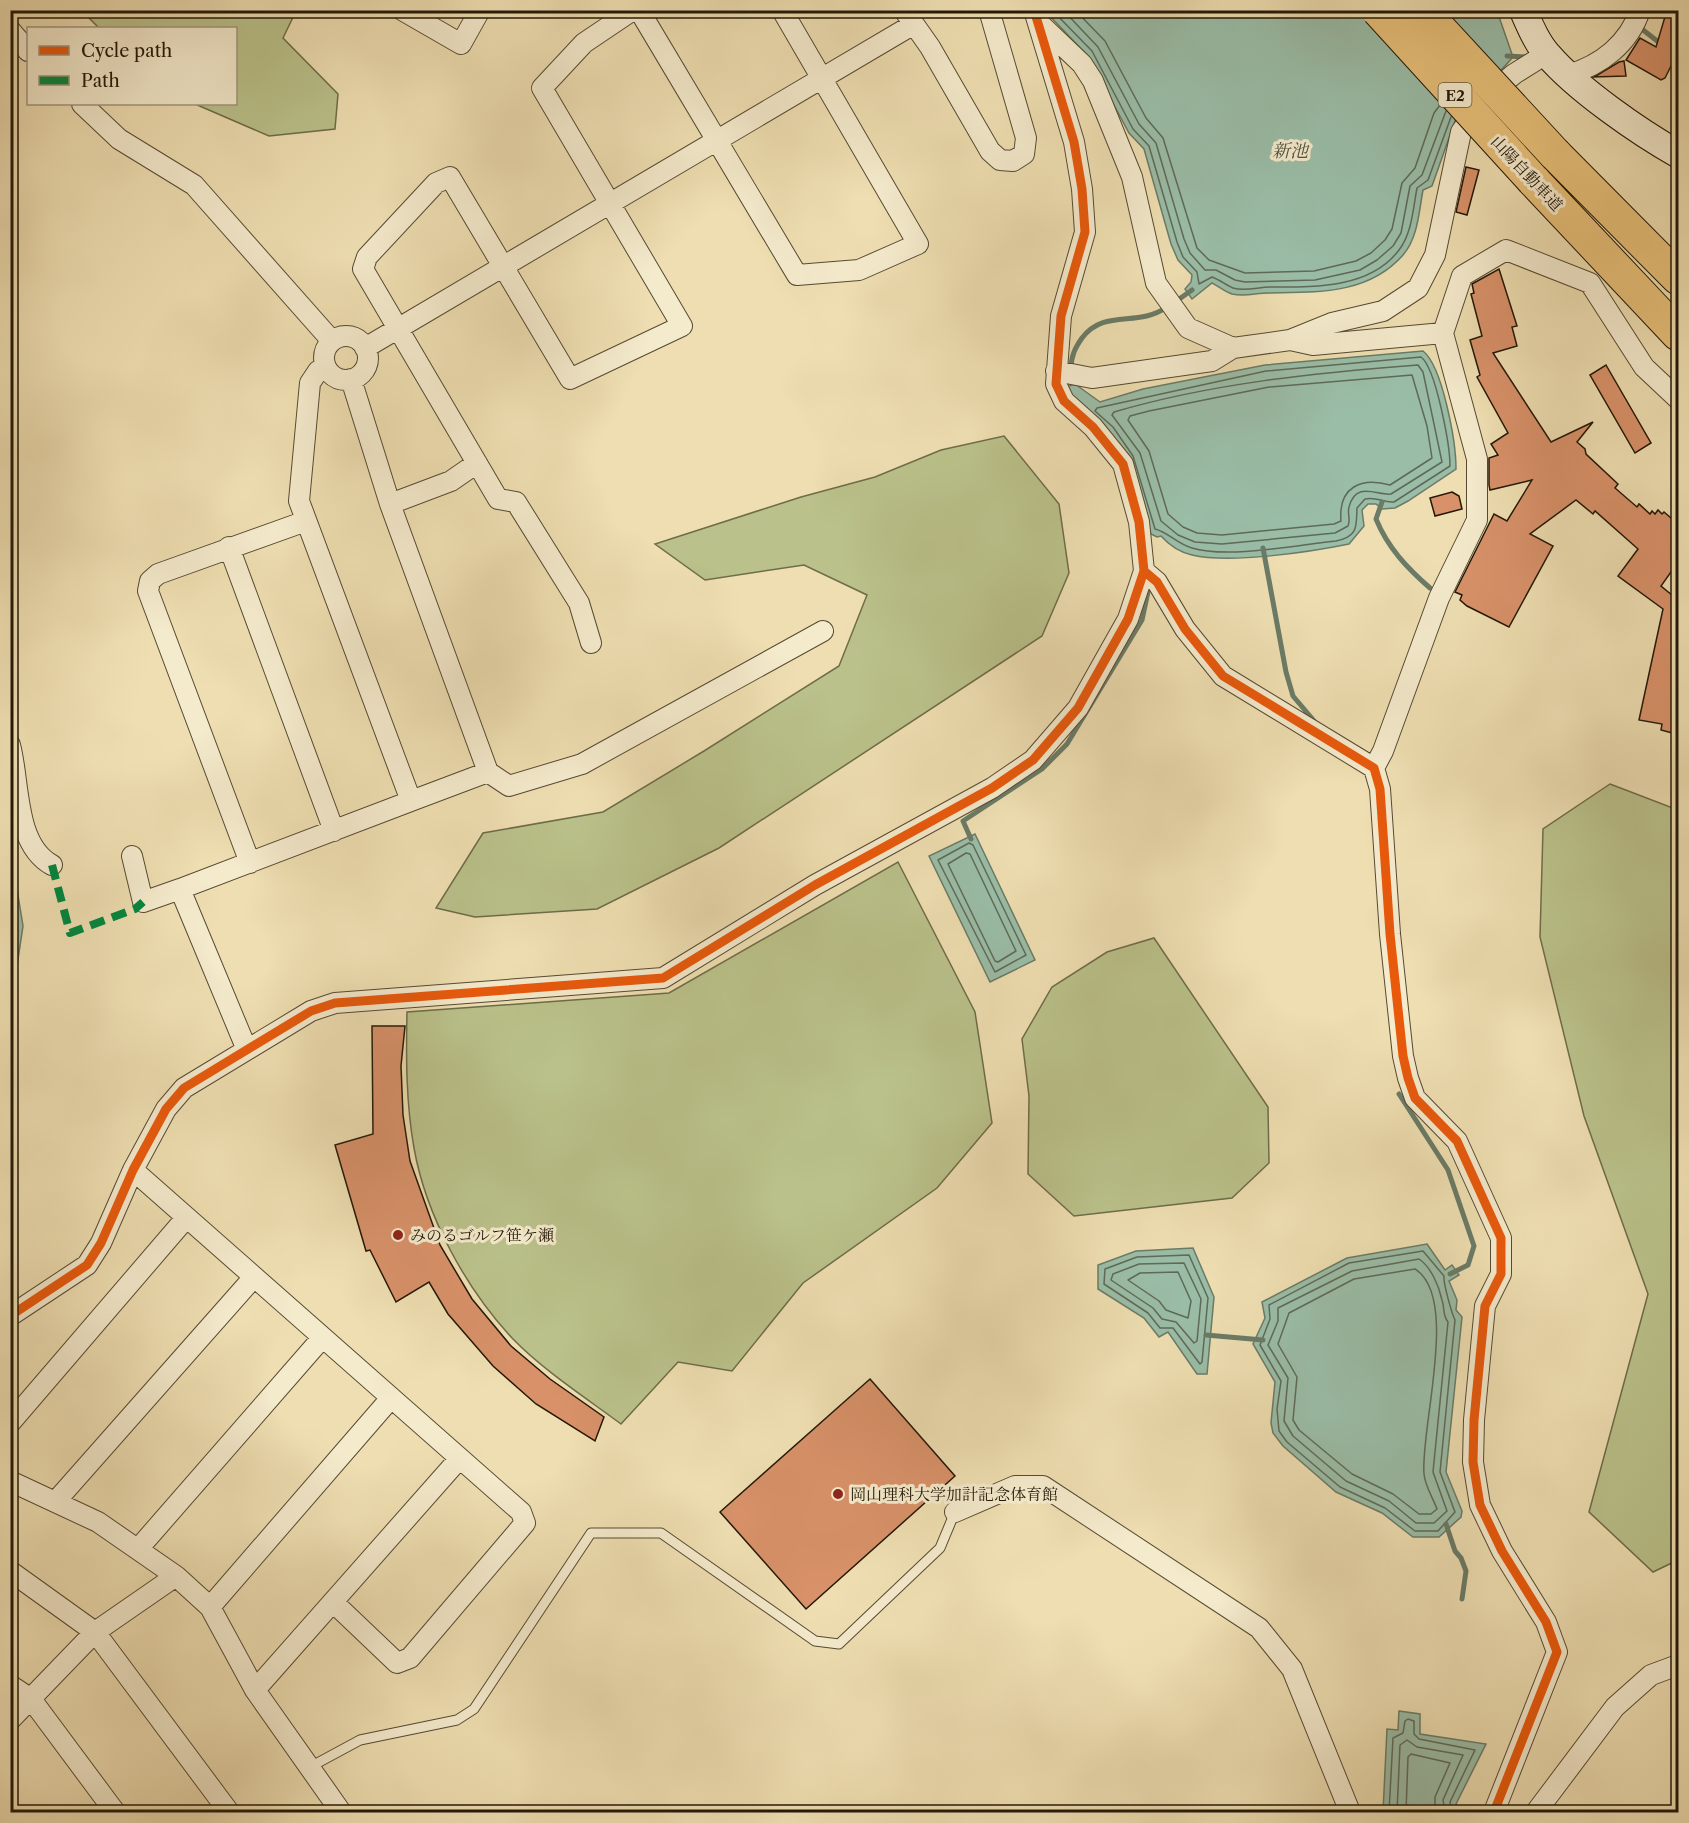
<svg xmlns="http://www.w3.org/2000/svg" width="1689" height="1823" font-family="'Libre Caslon Text','Noto Serif JP',serif">
	<style>
		.green { fill: #bac18a; stroke: #6e6c49; stroke-width: 1.5 }
		.water { fill: #9abda7; stroke: #6a7b67; stroke-width: 1.5 }
		.lines { fill: none; stroke-linecap: round; stroke-linejoin: round }
		.shore { stroke: #5e6a58; stroke-width: 1.5 }
		.stream { stroke: #6a7b67; stroke-width: 5 }
		.building { fill: #d89169; stroke: #231808; stroke-width: 1.5 }
		.lane-casing { stroke: #564a32; stroke-width: 11 }
		.street-casing { stroke: #564a32; stroke-width: 22 }
		.secondary-casing { stroke: #231808; stroke-width: 29 }
		.highway-casing { stroke: #231808; stroke-width: 35 }
		.lane { stroke: #f4eacc; stroke-width: 9 }
		.street { stroke: #f4eacc; stroke-width: 20 }
		.secondary { stroke: #f4eacc; stroke-width: 27 }
		.highway { stroke: #e7bf78; stroke-width: 33 }
		.highway-bridge-casing { stroke: #231808; stroke-width: 35; stroke-linecap: butt }
		.highway-bridge { stroke: #e7bf78; stroke-width: 33 }
		.quiet { stroke: #00873e; stroke-width: 8; stroke-dasharray: 15 8; stroke-linecap: butt }
		.cycleway-casing { stroke: #f4eacc; stroke-width: 13 }
		.cycleway { stroke: #e8590c; stroke-width: 9 }
		.poi-dot { fill: #8f2418; stroke: #f4eacc; stroke-width: 2 }
		.labels { text-anchor: middle; dominant-baseline: central; stroke-width: 6; stroke-linejoin: round; paint-order: stroke }
		.shield { fill: #f4eacc; stroke: #625743; stroke-width: 1.5 }
		.shield-label { font-size: 15px; font-weight: bold; fill: #231808 }
		.street-label { font-size: 16px; fill: #231808; stroke: #f4eacc }
		.poi-label { font-size: 16px; fill: #231808; stroke: #f4eacc; text-anchor: start }
		.water-label { font-size: 18px; font-style: italic; fill: #4d5240; stroke: #f4eacc }
	</style>
	<rect width="100%" height="100%" fill="#eedeb1"/>
	<filter id="stains"><feTurbulence type="fractalNoise" baseFrequency=".00333" numOctaves="4"/><feColorMatrix values="0 0 0 0 .2 0 0 0 0 .09 0 0 0 0 .02 0 0 0 .5 -.17"/></filter>
	<radialGradient id="worn" r=".72"><stop offset=".6" stop-color="#630" stop-opacity="0"/><stop offset="1" stop-color="#630" stop-opacity=".3"/></radialGradient>
	<!-- green -->
	<path class="green" d="M82,11H296L283,38L338,94L335,129L269,136L195,104H236V28H99Z
		M1004,436L1059,504L1069,573L1042,636L719,848L597,909L475,917L436,908L483,833L603,812L704,751L839,666L867,595L804,565L705,580L655,544L801,497L875,477L941,450Z
		M1610,784L1678,810V1560L1653,1572L1589,1512L1648,1294L1584,1116L1540,937L1543,829Z
		M898,862L975,1012L992,1123L937,1188L803,1283L732,1371L678,1362L621,1424C586,1398 543,1370 513,1339C466,1289 426,1216 414,1148C406,1103 406,1057 407,1012L669,993Z
		M1154,938L1268,1107L1269,1163L1232,1198L1074,1216L1028,1174L1029,1096L1022,1039L1052,987L1107,952Z"/>
	<!-- water -->
	<path class="water" d="M1045,11H1497L1513,57L1455,121L1432,186L1423,190C1419,211 1418,238 1403,255C1368,295 1316,292 1269,293C1256,293 1245,297 1232,294C1225,292 1218,286 1212,283L1192,299L1185,289L1191,282L1192,275L1178,260L1171,244L1144,149L1129,133L1087,55Z
		M1423,351C1443,367 1456,443 1456,469L1408,501L1395,508L1382,509L1376,504H1368L1362,510L1364,526L1349,544C1310,552 1230,564 1192,555C1179,552 1169,545 1161,536L1157,537L1151,534L1128,459L1063,388L1075,384L1100,402L1143,389L1265,365Z
		M975,834L1035,960L990,982L929,856Z
		M11,878L16,883L23,926L11,1006Z
		M1427,1244L1445,1270L1452,1265L1459,1275L1449,1281L1457,1300L1456,1310L1462,1317L1446,1472L1462,1511L1461,1517L1439,1537H1413L1382,1513L1336,1492L1283,1446L1273,1433L1271,1423L1275,1382L1253,1344L1265,1318L1262,1302L1347,1258Z
		M1193,1248L1214,1297L1207,1374H1197L1168,1332L1159,1337L1144,1318L1098,1289V1265L1136,1251Z
		M1399,1711L1420,1714V1734L1486,1744L1456,1804L1465,1812H1383L1387,1729L1398,1730Z"/>
	<g class="lines">
		<!-- shore -->
		<path class="shore" d="M1052,10L1092,51L1133,129L1149,146L1177,242L1183,257L1197,272L1199,284L1212,277C1220,280 1226,285 1233,288C1245,292 1258,287 1270,287C1313,287 1370,289 1399,250C1412,233 1413,209 1417,188L1428,180L1451,117
			M1063,10L1098,47L1139,124L1156,143L1184,239L1190,253L1205,270H1216L1235,280L1245,282L1315,280L1360,270L1377,260L1393,246L1401,233L1410,186L1422,175L1446,111
			M1075,10L1105,41L1146,118L1163,138L1197,248L1209,260L1245,273L1314,271L1356,261L1371,253L1385,240L1392,229L1402,183L1415,168L1434,113L1440,105
			M1421,357C1436,368 1450,446 1450,466L1394,502C1382,503 1377,496 1365,499L1357,508C1356,526 1359,536 1336,541C1298,545 1227,559 1192,548C1177,544 1168,532 1155,529L1133,456L1113,427L1095,411L1097,408L1266,371Z
			M1418,365L1423,372L1442,462L1391,494C1378,496 1356,480 1349,507C1347,514 1351,519 1348,526L1335,533L1222,544L1195,542L1178,535L1161,521L1140,453L1112,415L1114,412C1213,383 1315,373 1418,365Z
			M1412,375L1427,426L1432,458L1390,485C1361,477 1338,487 1341,521L1334,524L1222,535L1197,533L1183,527L1168,514L1149,451L1128,420L1130,416L1149,411L1269,387Z
			M969,843L973,845L1026,955L995,972L938,860Z
			M966,853L970,854L1016,951L998,962L995,961L948,864Z
			M10,886L17,926L10,968
			M1423,1251L1444,1276C1443,1283 1452,1314 1455,1320L1440,1472L1455,1512L1438,1531H1415L1385,1508L1340,1487L1287,1442L1279,1431L1277,1409L1281,1381L1260,1345L1270,1319L1269,1305L1349,1263Z
			M1189,1255L1208,1298L1202,1362L1200,1364L1173,1328H1160L1148,1313L1104,1284L1105,1269L1137,1257Z
			M1419,1259C1431,1267 1439,1286 1442,1300C1445,1308 1442,1314 1448,1322L1433,1472L1447,1511L1434,1523H1416L1389,1501L1346,1481L1293,1436L1284,1421L1288,1378L1268,1345L1278,1321V1308L1352,1271Z
			M1184,1263L1201,1299L1197,1341L1194,1343L1176,1322L1162,1319L1153,1308L1111,1280L1113,1274L1139,1264Z
			M1415,1269C1460,1297 1420,1428 1424,1474C1425,1486 1433,1498 1437,1509L1431,1514H1419L1393,1494L1352,1474L1299,1430L1293,1420L1297,1377L1278,1344L1289,1313L1354,1279Z
			M1178,1272L1191,1301L1188,1318L1166,1310L1159,1301L1128,1280L1140,1273Z
			M1389,1812L1393,1738L1403,1733L1405,1721L1408,1719L1414,1721V1734L1419,1739L1475,1750L1450,1802L1451,1808L1456,1812
			M1397,1812L1400,1745L1407,1740L1417,1747L1463,1755L1443,1800L1445,1812
			M1406,1812L1408,1757L1411,1754L1450,1763L1435,1797V1812"/>
		<!-- stream -->
		<path class="stream" d="M1638,26L1661,44
			M1507,56L1528,57
			M1175,302L1192,290
			M1071,369C1071,356 1075,348 1082,338C1105,308 1137,328 1167,307
			M1382,502L1376,519C1388,548 1407,568 1430,588
			M1263,548L1286,672L1293,696L1315,722
			M971,839L963,821L1042,769L1067,744L1142,620L1148,592
			M1399,1094L1448,1170L1474,1246L1468,1265L1450,1274
			M1206,1335L1263,1340
			M1446,1524L1455,1551L1461,1558L1466,1571L1462,1599"/>
	</g>
	<!-- building -->
	<path class="building" d="M1667,10H1678V52L1665,78L1661,80L1626,60L1640,38L1656,47Z
		M1624,61L1626,76L1594,77L1619,62Z
		M1466,167L1479,170L1467,215L1456,212Z
		M1499,269L1517,326L1512,327L1517,346L1493,353L1551,442L1593,422L1577,442L1585,449L1586,454L1618,484L1615,488L1637,507L1639,504L1650,514L1652,511L1655,514L1658,510L1662,514L1664,512L1678,524V562L1661,586L1678,600V723L1676,734L1661,730L1662,724L1639,720L1663,609L1618,576L1638,549L1595,511L1593,514L1576,500L1530,534L1553,546L1509,627L1467,606L1460,600L1462,595L1455,592L1494,514L1507,521L1532,480L1490,490L1489,485V458L1498,455L1491,444L1508,433L1477,377L1480,375L1470,340L1482,336L1471,294L1474,293L1472,284Z
		M1606,365L1651,443L1635,453L1590,375Z
		M1452,492L1459,496L1462,509L1435,516L1430,498Z
		M372,1026H405L401,1066L403,1115L410,1161L440,1245L472,1299L511,1346L550,1379L604,1417L595,1441L536,1404L493,1366L448,1314L429,1282L396,1302L370,1250L366,1251L335,1145L373,1134Z
		M870,1379L955,1476L806,1609L720,1512Z"/>
	<g class="lines">
		<!-- lane casing -->
		<g class="lane-casing">
			<path id="lane" d="M310,1767L360,1740L457,1720L474,1709L591,1533H661L815,1641L839,1644L940,1548L955,1512"/>
		</g>
		<!-- street casing -->
		<g class="street-casing">
			<path id="street" d="M402,10L461,44L480,10
				M639,10L797,275L859,270L918,244L782,10
				M904,10L930,47L990,151L1000,160L1013,161L1024,154L1026,138L989,10
				M1040,24L1082,64L1093,81L1132,177L1156,283L1188,328L1233,348L1290,340L1332,323L1383,311L1418,288L1435,255L1461,132L1483,100L1514,74L1546,54
				M10,30L28,51
				M1568,75C1601,65 1629,44 1640,10
				M82,104L119,139L194,185L332,341
				M324 358a22 22 0 1 1 44 0a22 22 0 1 1-44 0Z
				M1290,340L1313,345L1443,333
				M365,348L914,24
				M1056,371L1092,378L1212,361L1233,348
				M351,379L390,504L488,772
				M390,504L451,481L477,463
				M229,547L334,831
				M1144,571L1157,582L1185,629L1223,676L1374,768L1380,789L1390,934L1403,1056L1408,1078L1415,1098L1457,1141L1501,1238V1274L1485,1306L1474,1420L1473,1462L1480,1505L1502,1551L1546,1622L1557,1652L1494,1812
				M591,643L579,603L516,502L498,499L363,269L367,257L436,183L450,177L570,379L682,326L542,88L584,43L633,10
				M10,745C20,782 14,844 52,865
				M1374,768L1383,751L1439,598L1477,520V459L1443,333L1462,276L1506,250L1590,283L1644,367L1678,399
				M411,801L488,772L509,786L582,764L823,631
				M132,856L143,902L180,889
				M250,863L148,591L150,581L158,574L306,521
				M247,1050L180,889L411,801L299,501L310,383L318,371L326,367
				M133,1170L521,1512L525,1523L410,1658L397,1663L334,1603
				M10,1316L87,1265L101,1243L133,1170L166,1109L184,1088L311,1011L335,1003L663,978L815,885L992,788L1033,760L1078,708L1128,619L1144,571L1139,522L1123,464L1093,427L1064,401L1056,384L1061,316L1085,232L1082,189L1074,142L1034,10
				M10,1423L186,1218
				M10,1481L98,1522L176,1576L210,1607L255,1690L341,1812
				M56,1501L254,1277
				M955,1512L1015,1486H1043L1259,1628L1292,1669L1350,1812
				M138,1549L322,1338
				M10,1571L95,1632L229,1812
				M210,1607L391,1398
				M10,1685L31,1699L115,1812
				M255,1690L459,1459
				M10,1720L95,1632L176,1576
				M1536,1812L1615,1707L1651,1675L1678,1665"/>
		</g>
		<!-- secondary casing -->
		<g class="secondary-casing">
			<path id="secondary" d="M1523,10C1530,26 1537,43 1548,55C1577,89 1639,132 1678,154"/>
		</g>
		<!-- highway casing -->
		<g class="highway-casing">
			<path id="highway" d="M1555,154L1678,278
				M1533,180L1678,334"/>
		</g>
		<!-- lane -->
		<use href="#lane" class="lane"/>
		<!-- street -->
		<use href="#street" class="street"/>
		<!-- secondary -->
		<use href="#secondary" class="secondary"/>
		<!-- highway -->
		<use href="#highway" class="highway"/>
		<!-- highway-bridge casing -->
		<g class="highway-bridge-casing">
			<path id="highway-bridge" d="M1378,10L1533,180
				M1422,10L1555,154"/>
		</g>
		<!-- highway-bridge -->
		<use href="#highway-bridge" class="highway-bridge"/>
		<!-- quiet -->
		<path class="quiet" d="M52,865L70,933L135,909L143,902"/>
		<!-- cycleway casing -->
		<g class="cycleway-casing">
			<path id="cycleway" d="M1144,571L1157,582L1185,629L1223,676L1374,768L1380,789L1390,934L1403,1056L1408,1078L1415,1098L1457,1141L1501,1238V1274L1485,1306L1474,1420L1473,1462L1480,1505L1502,1551L1546,1622L1557,1652L1494,1812
				M10,1316L87,1265L101,1243L133,1170L166,1109L184,1088L311,1011L335,1003L663,978L815,885L992,788L1033,760L1078,708L1128,619L1144,571L1139,522L1123,464L1093,427L1064,401L1056,384L1061,316L1085,232L1082,189L1074,142L1034,10"/>
		</g>
		<!-- cycleway -->
		<use href="#cycleway" class="cycleway"/>
	</g>
	<!-- markers -->
	<g class="poi-dot">
		<circle cx="398" cy="1235" r="6"/>
		<circle cx="838" cy="1494" r="6"/>
	</g>
	<g class="labels">
		<!-- shield labels -->
		<rect class="shield" x="1438.5" y="83" width="33" height="24" rx="4.5"/>
		<g class="shield-label">
			<text x="1455" y="95">E2</text>
		</g>
		<!-- street labels -->
		<g class="street-label">
			<text transform="translate(1527 173) rotate(47)">山陽自動車道</text>
		</g>
		<!-- poi labels -->
		<g class="poi-label">
			<text x="410" y="1235">みのるゴルフ笹ケ瀬</text>
			<text x="850" y="1494">岡山理科大学加計記念体育館</text>
		</g>
		<!-- water labels -->
		<g class="water-label">
			<text x="1290" y="151">新池</text>
		</g>
	</g>
	<!-- margin -->
	<rect width="1689" height="1823" fill="none" stroke="#eedeb1" stroke-width="36"/>
	<rect x="12" y="12" width="1665" height="1799" fill="none" stroke="#231808" stroke-width="3"/>
	<rect x="18" y="18" width="1653" height="1787" fill="none" stroke="#231808" stroke-width="1.5"/>
	<!-- legend -->
	<rect x="27" y="27" width="210" height="78" fill="#f4eacc" stroke="#a0967e" stroke-width="1.5"/>
	<rect x="39" y="46" width="30" height="9" fill="#e8590c" stroke="#a0967e" stroke-width="1.5"/>
	<text x="81" y="57" font-size="18" fill="#231808">Cycle path</text>
	<rect x="39" y="76" width="30" height="9" fill="#00873e" stroke="#a0967e" stroke-width="1.5"/>
	<text x="81" y="87" font-size="18" fill="#231808">Path</text>
	<rect width="100%" height="100%" filter="url(#stains)"/>
	<rect width="100%" height="100%" fill="url(#worn)"/>
</svg>
